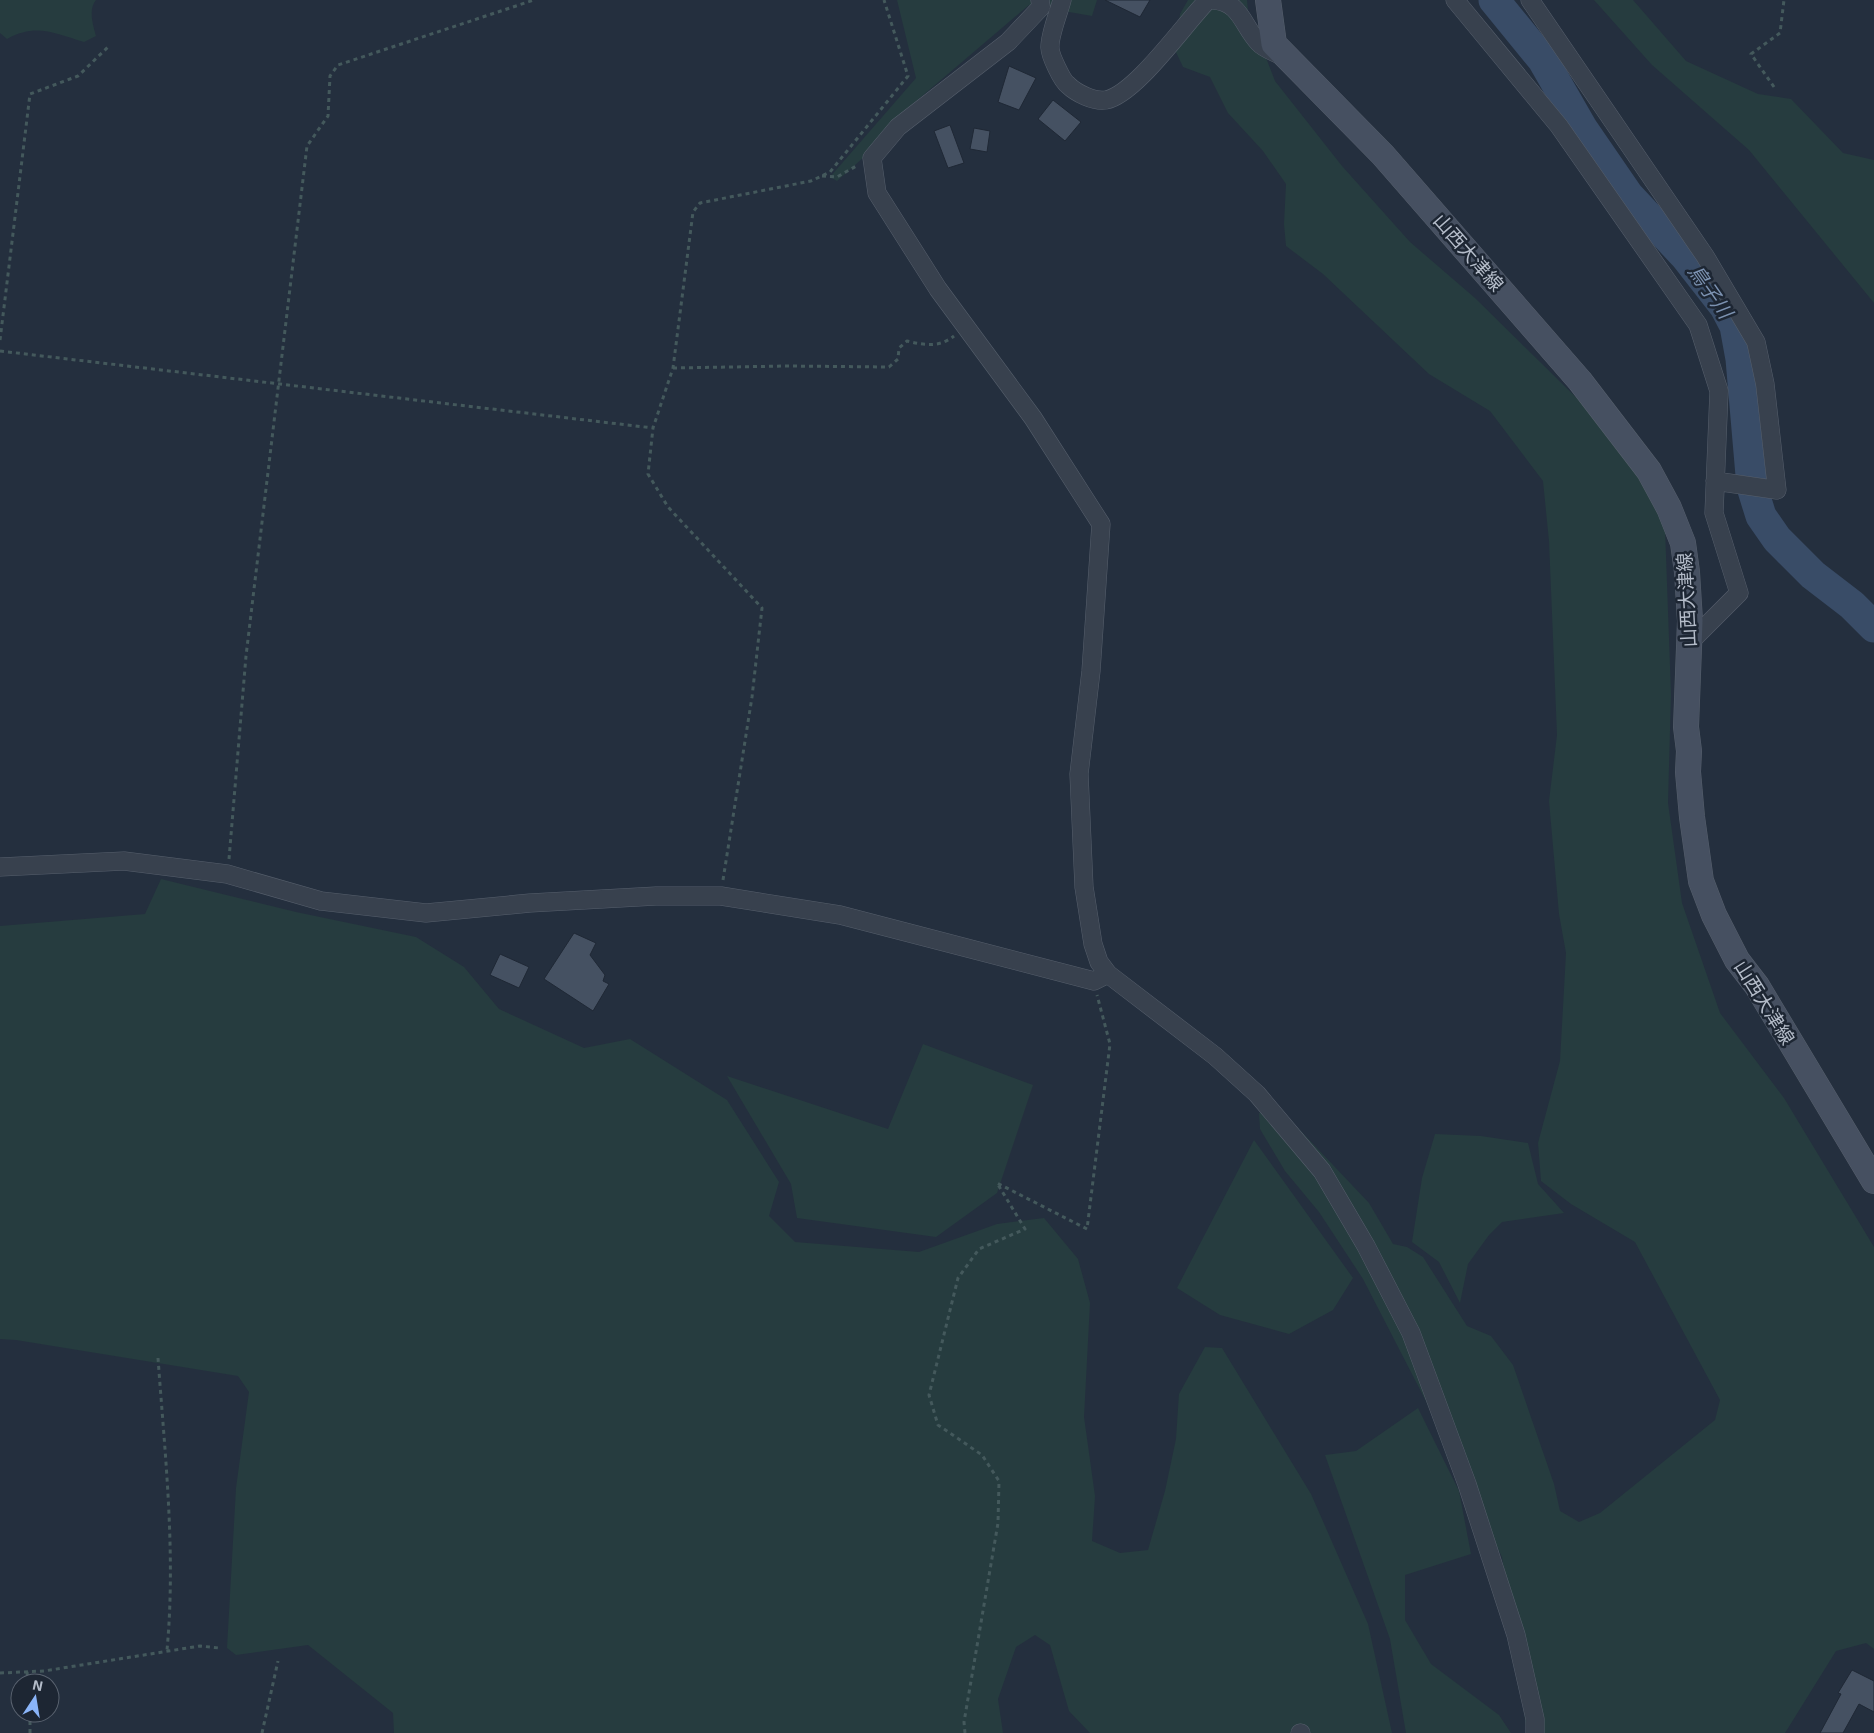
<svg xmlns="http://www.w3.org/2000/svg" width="1874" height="1733" font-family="'Exo 2','Noto Sans JP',sans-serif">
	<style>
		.green { fill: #263c3f }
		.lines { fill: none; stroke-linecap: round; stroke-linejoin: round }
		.river { stroke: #394c67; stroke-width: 31 }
		.building { fill: #455162; stroke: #1f2835 }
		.minor-casing { stroke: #565f6c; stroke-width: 19 }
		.secondary-casing { stroke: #565f6c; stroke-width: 26 }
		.path { stroke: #44595c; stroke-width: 3; stroke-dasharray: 4 4; stroke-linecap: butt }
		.minor { stroke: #38414e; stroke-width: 18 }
		.secondary { stroke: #465061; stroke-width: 25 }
		.labels { text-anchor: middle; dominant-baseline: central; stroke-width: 5; stroke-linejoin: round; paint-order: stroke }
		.street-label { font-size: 19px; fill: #b4bcc9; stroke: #1d2633 }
		.water-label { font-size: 20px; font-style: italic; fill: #7c92b1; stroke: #1d2633 }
	</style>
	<rect width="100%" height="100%" fill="#242f3e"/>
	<!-- green -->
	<path class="green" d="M0,0H96C88,9 93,25 96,36L84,42C54,33 36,23 7,39L0,33Z
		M897,0H1097L1092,16L1029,5L908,108L881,142L837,181L830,177L916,78Z
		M1188,0H1247L1248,11L1275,81L1342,166L1410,242L1475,298L1595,416L1645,482L1665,528L1671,694L1668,803L1682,903L1720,1013L1784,1098L1874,1247V1649L1866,1643L1836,1651L1785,1733H1527L1502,1557L1430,1409L1363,1279L1319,1212L1285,1171L1260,1129L1259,1113L1280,1109L1369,1203L1393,1244L1407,1247L1423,1257L1467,1326L1491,1336L1513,1365L1554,1484L1560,1511L1579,1522L1600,1513L1715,1420L1720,1400L1635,1242L1571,1204L1541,1181L1538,1143L1560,1061L1566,953L1559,914L1549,801L1557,735L1549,541L1543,481L1490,411L1429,374L1323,274L1286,246L1284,224L1286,184L1263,151L1228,113L1210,77L1183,67L1175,50L1180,14Z
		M1594,0H1633L1686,61L1758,94L1791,99L1843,153L1874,160V303L1749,150L1652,65Z
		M161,879L296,912L416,937L464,967L499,1009L584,1048L630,1039L727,1100L779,1182L769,1216L795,1242L919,1252L997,1224L1044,1218L1078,1259L1090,1303L1084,1417L1095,1496L1092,1541L1120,1553L1148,1550L1165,1491L1176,1439L1179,1394L1205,1347L1222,1348L1311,1494L1368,1624L1392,1733H1090L1069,1711L1050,1645L1035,1635L1016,1647L998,1699L1003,1733H394L393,1713L308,1645L236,1655L227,1648L236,1488L249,1392L238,1376L16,1340L0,1339V926L145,914Z
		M923,1044L1033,1085L997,1193L936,1237L797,1218L791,1184L727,1076L888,1129Z
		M1435,1134L1481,1136L1528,1143L1538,1184L1564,1213L1502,1222L1489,1235L1468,1264L1460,1303L1439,1262L1412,1242L1422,1178Z
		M1254,1140L1353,1278L1333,1310L1289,1334L1220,1315L1177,1288Z
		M1418,1408L1459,1491L1471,1554L1405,1575V1620L1431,1664L1499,1715L1511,1733H1406L1390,1639L1325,1455L1356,1451Z"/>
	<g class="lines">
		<!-- river -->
		<path class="river" d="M1494,0L1543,60L1582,128L1628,195L1686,257L1725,307L1735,326L1741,359L1752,487L1761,516L1777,539L1813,575L1852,605L1874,627"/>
	</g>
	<!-- building -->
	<path class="building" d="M1105,0H1150L1140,17Z
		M1009,66L1036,78L1019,110L998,102Z
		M1053,100L1081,122L1065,141L1038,119Z
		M950,125L964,163L948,168L934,131Z
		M974,128L990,131L987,152L970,149Z
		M574,933L596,943L590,955L605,975L603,981L609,984L593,1011L544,979Z
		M500,954L529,967L519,988L490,975Z
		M1852,1670L1874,1681V1712L1859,1704L1843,1733H1820L1841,1694L1838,1693Z"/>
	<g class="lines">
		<!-- minor casing -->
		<g class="minor-casing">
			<path id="minor" d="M1040,0L1041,7L1008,42L898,127L872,158L877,193L938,289L1033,418L1101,524L1091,671L1079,774L1084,887L1093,944L1099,962L1108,974L1215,1056L1257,1094L1322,1171L1366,1246L1411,1333L1467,1484L1516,1635L1535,1719V1733
				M1062,0C1059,12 1049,36 1050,48C1050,55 1062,81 1068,85C1076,93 1094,102 1106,100C1136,94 1185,23 1208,0
				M1213,0C1241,2 1242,25 1259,43C1264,49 1276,53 1283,56
				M1455,0L1559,126L1698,325L1719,391L1714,513L1739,593L1689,643
				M1530,0L1705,256L1756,342L1765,384L1777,490L1715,481
				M0,867L124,861L227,874L321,901L426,913L530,903L656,896H721L840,915L1094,981L1108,974
				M1300,1733H1301"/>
		</g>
		<!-- secondary casing -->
		<g class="secondary-casing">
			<path id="secondary" d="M1268,0L1274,44L1383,155L1580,381L1649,471L1669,508L1683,543L1687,572L1690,621L1686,727L1689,751L1688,772L1692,817L1701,881L1714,915L1737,960L1757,986L1874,1181"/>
		</g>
		<!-- path -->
		<path class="path" d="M1774,87L1751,54L1780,33L1784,0
			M822,176L837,177L858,165
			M0,340L30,94L78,76L109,46
			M0,351L653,428
			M673,368L788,366L889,367L898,359L899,348L907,341C924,345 939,348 954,336
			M229,859L246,656L307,146L328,116L330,76L338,65L534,0
			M723,880L752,697L762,608L668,507L648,474L653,428L673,368L693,212L700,203L811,181L830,172L908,76L884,0
			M158,1358C165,1455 176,1553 167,1650
			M27,1672L28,1683
			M0,1673L44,1671L200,1646L219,1648
			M30,1733V1713
			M262,1733L278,1661
			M965,1733L964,1722L998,1523L999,1481L982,1455L938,1425L929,1395L958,1278L979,1249L1025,1229L997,1183L1087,1229L1110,1044L1097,995"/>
		<!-- minor -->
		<use href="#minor" class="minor"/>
		<!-- secondary -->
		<use href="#secondary" class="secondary"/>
	</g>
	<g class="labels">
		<!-- street labels -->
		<g class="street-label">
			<text transform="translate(1469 252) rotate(49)">山西大津線</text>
			<text transform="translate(1686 600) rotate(-93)">山西大津線</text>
			<text transform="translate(1765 1002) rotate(58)">山西大津線</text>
		</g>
		<!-- water labels -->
		<g class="water-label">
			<text transform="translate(1711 291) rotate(55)">鳥子川</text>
		</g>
	</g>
	<!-- north arrow -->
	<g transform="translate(35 1698) rotate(12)"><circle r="24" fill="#1d2633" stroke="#59626f"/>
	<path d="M0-4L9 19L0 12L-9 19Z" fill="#8ab4f8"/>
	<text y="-8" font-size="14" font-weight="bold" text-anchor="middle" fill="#b4bcc9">N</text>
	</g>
</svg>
